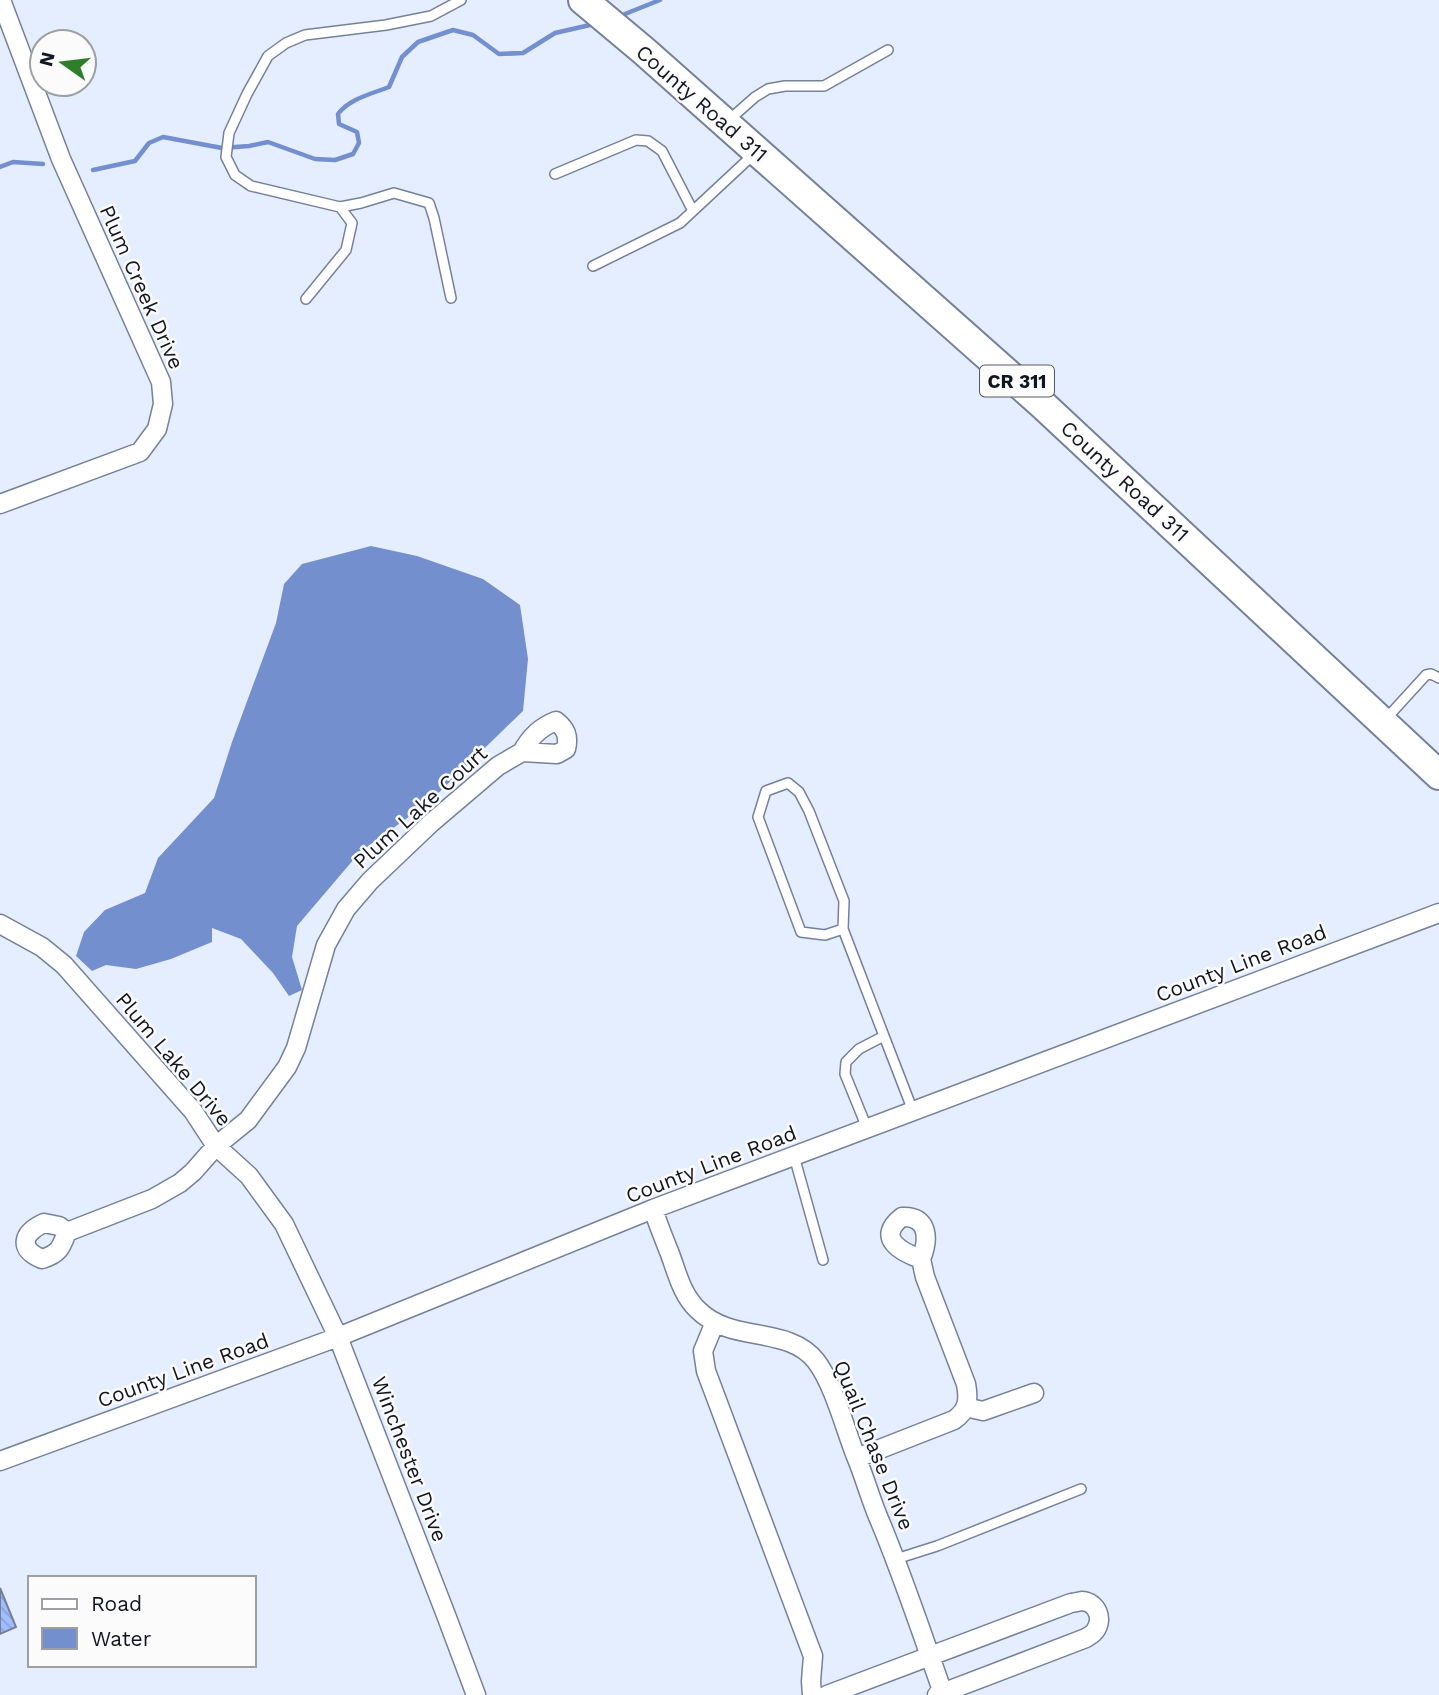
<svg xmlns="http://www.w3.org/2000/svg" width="1439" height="1695" font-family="'Work Sans',sans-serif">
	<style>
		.water { fill: #738fcd }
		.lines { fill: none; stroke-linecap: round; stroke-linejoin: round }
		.stream { stroke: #738fcd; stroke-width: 4.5 }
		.building { fill: url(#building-back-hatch); stroke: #737f98; stroke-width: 2 }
		.service-casing { stroke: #75819a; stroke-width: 12 }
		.minor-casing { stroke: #75819a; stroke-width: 21 }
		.primary-casing { stroke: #75819a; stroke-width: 32 }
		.service { stroke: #fff; stroke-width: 9 }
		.minor { stroke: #fff; stroke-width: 18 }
		.primary { stroke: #fff; stroke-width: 28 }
		.labels { text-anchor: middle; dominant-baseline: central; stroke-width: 5; stroke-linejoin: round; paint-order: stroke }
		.shield { fill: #fbfbfb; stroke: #575a61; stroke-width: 2 }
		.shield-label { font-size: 19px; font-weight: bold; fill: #11151f }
		.street-label { font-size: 21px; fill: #11151f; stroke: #fbfbfb }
	</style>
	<defs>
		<pattern id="building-back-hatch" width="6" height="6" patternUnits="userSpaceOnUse" patternTransform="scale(1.75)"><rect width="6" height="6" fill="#a0befe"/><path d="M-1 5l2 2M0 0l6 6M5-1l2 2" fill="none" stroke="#89a2d9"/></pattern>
	</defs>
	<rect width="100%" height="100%" fill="#e5eeff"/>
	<!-- water -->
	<path class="water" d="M371,546L417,556L483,579L520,605L528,659L523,711L428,803L360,852L297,926L292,957L302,990L289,996L273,973L241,939L212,928V942L171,959L136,969L106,965L92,971L76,956L84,932L105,910L145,893L158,858L214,798L232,742L276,623L284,584L302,564Z"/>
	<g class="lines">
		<!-- stream -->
		<path class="stream" d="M625,14L660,0
			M0,167L13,162L43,164
			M93,170L135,161L149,143L163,137L222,148L249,146L268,142L315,159L335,160L353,154L359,143L357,132L339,124L338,114C349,99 371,94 389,87L402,57L418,42L453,30L473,35L499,54L523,53L555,33L590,25"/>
	</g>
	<!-- building -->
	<path class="building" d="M0,1588L16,1627L0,1634Z"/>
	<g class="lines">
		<!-- service casing -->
		<g class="service-casing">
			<path id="service" d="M729,120L755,97L768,89L785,86H824L888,50
				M555,174L636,140L648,141L662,151L693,211
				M593,266L680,223L754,154
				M451,298L434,218L429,203L394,193L361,203L340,207L251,186L235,175L226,157L229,133L247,94L268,56L286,43L305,35L386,25L431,16L461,0
				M306,299L346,250L352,223L340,207
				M1384,721L1426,675L1431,674L1439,678
				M843,929L844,901L809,811L799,792L788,783L766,791L758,817L801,932L825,935L843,929L884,1036
				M867,1128L845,1074L846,1062L859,1049L884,1036L913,1111
				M794,1156L823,1260
				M896,1559L937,1546L1081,1489"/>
		</g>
		<!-- minor casing -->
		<g class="minor-casing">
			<path id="minor" d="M0,504L140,452L157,429L163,404L161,382L61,159L1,0
				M556,721C566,729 569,736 566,749L557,754L522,752C530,737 540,727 556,721Z
				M0,924L42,947L64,965L193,1111L216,1146L249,1176L284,1224L338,1337L446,1615L476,1695
				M653,1209C658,1224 664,1239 670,1254C677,1273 682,1295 698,1310C732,1344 788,1325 816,1361C833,1383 845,1428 855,1454C864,1475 870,1498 879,1519C903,1576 922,1634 943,1693
				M902,1217C929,1215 929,1240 921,1259C901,1252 875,1238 902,1217Z
				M44,1223L59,1226L67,1232C61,1248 59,1254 42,1259C18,1249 22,1233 44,1223Z
				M67,1232L152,1199L180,1183L193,1172L216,1146L248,1120L287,1067L296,1048L326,945L346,909L370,881L431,823L498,766L522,752
				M715,1322L703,1351L706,1371L813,1656L811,1681L812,1695
				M967,1406L974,1409L983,1411L1034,1393
				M857,1458L954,1420C968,1410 969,1400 966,1384L925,1277L921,1259
				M0,1461L338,1337L653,1209L1439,913
				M827,1695L1071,1603C1072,1603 1082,1601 1082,1601C1097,1602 1104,1619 1095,1631C1093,1634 1089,1636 1086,1638L937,1695"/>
		</g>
		<!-- primary casing -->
		<g class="primary-casing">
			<path id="primary" d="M583,0L644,51L1044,406L1439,775"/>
		</g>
		<!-- service -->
		<use href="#service" class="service"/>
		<!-- minor -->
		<use href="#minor" class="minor"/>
		<!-- primary -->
		<use href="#primary" class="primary"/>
	</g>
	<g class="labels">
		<!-- shield labels -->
		<rect class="shield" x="980" y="365.5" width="74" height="31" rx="5"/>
		<g class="shield-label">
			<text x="1017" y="381">CR 311</text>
		</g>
		<!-- street labels -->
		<g class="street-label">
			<text transform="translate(702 103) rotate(41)">County Road 311</text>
			<text transform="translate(142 287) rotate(66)">Plum Creek Drive</text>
			<text transform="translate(1125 481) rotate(43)">County Road 311</text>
			<text transform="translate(420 807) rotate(-42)">Plum Lake Court</text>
			<text transform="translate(1241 963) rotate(-21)">County Line Road</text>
			<text transform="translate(174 1059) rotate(50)">Plum Lake Drive</text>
			<text transform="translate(711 1164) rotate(-21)">County Line Road</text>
			<text transform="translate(183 1370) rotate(-20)">County Line Road</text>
			<text transform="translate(874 1445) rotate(68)">Quail Chase Drive</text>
			<text transform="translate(410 1459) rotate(69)">Winchester Drive</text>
		</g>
	</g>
	<!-- legend -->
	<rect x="28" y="1576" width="228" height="91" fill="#fbfbfb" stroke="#9d9fa3" stroke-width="2"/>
	<rect x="42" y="1599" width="35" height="10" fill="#ffffff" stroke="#9d9fa3" stroke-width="2"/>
	<text x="91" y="1611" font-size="21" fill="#11151f">Road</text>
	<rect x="42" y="1628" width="35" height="21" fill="#738fcd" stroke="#9d9fa3" stroke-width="2"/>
	<text x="91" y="1646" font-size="21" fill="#11151f">Water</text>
	<!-- north arrow -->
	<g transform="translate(63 63) rotate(284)"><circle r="33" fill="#fbfbfb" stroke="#9d9fa3" stroke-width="2"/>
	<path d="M0-5L12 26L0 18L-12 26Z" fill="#2f7e29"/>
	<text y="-10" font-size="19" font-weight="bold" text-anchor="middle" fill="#11151f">N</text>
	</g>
</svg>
